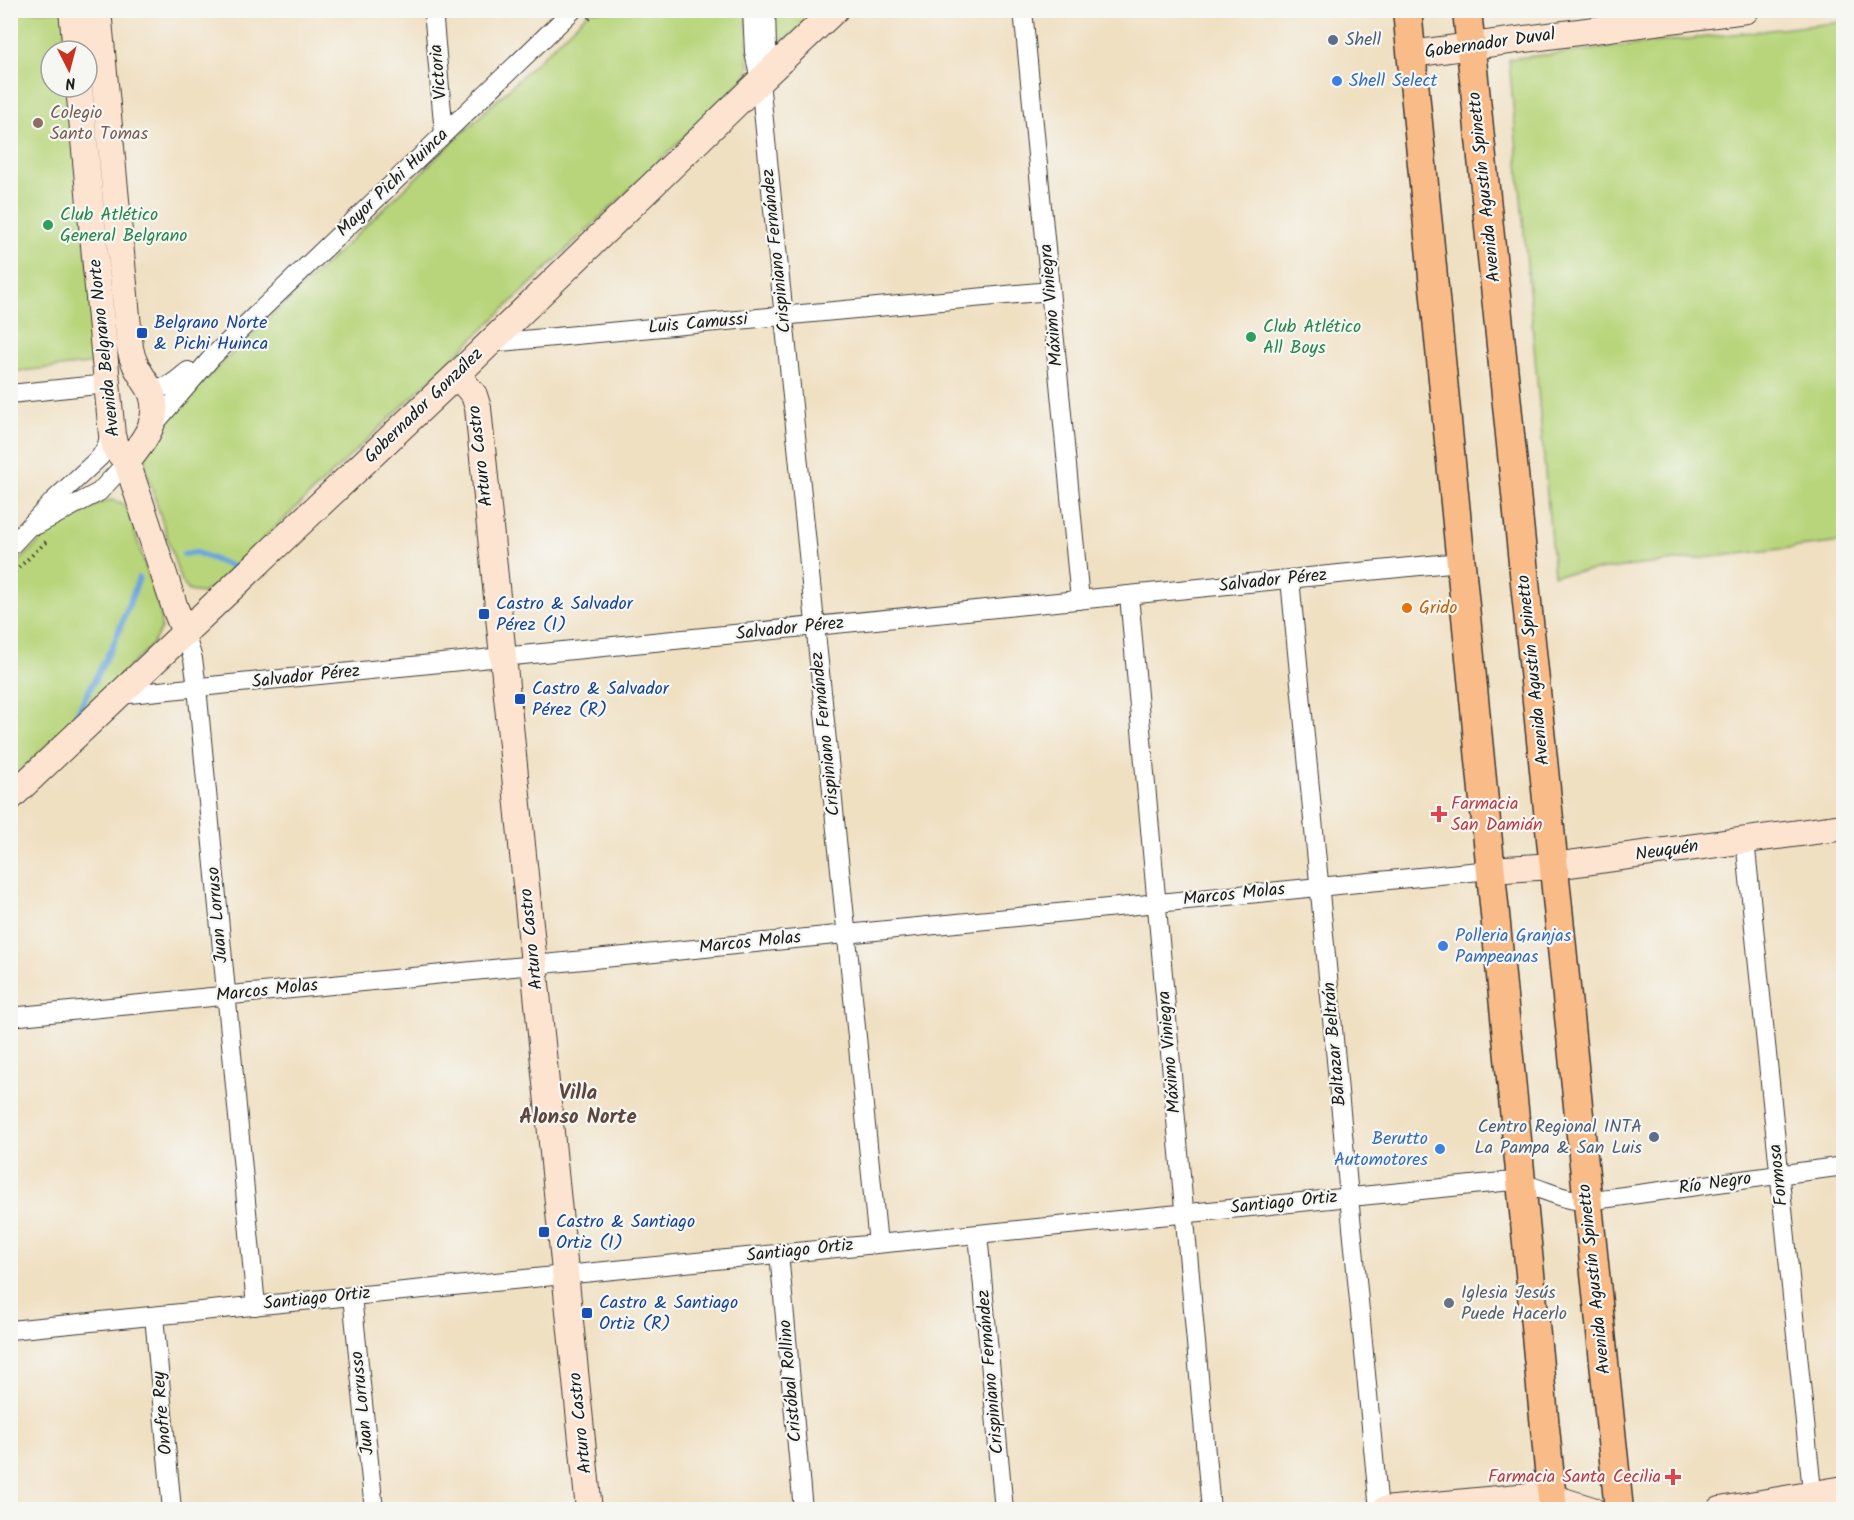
<svg xmlns="http://www.w3.org/2000/svg" width="1854" height="1520" font-family="Kalam,sans-serif">
	<style>
		.green { fill: #b8d57c; stroke: #6a784c; stroke-width: 1.5 }
		.lines { fill: none; stroke-linecap: round; stroke-linejoin: round }
		.stream { stroke: #6ca5db; stroke-width: 6 }
		.street-casing { stroke: #3c3935; stroke-width: 20 }
		.secondary-casing { stroke: #3c3935; stroke-width: 28 }
		.primary-casing { stroke: #3c3935; stroke-width: 31 }
		.path { stroke: #3c3935; stroke-width: 4; stroke-dasharray: 1.5 4.5; stroke-linecap: butt }
		.street { stroke: #fff; stroke-width: 18 }
		.secondary { stroke: #fde4d0; stroke-width: 26 }
		.primary { stroke: #f9bc89; stroke-width: 28 }
		.service-dot { fill: #5c6f8a; stroke: #f6f6f2; stroke-width: 2 }
		.shop-dot { fill: #3f7fe0; stroke: #f6f6f2; stroke-width: 2 }
		.education-dot { fill: #8d6e63; stroke: #f6f6f2; stroke-width: 2 }
		.leisure-dot { fill: #2e9e5b; stroke: #f6f6f2; stroke-width: 2 }
		.transit-dot { fill: #1a4fb4; stroke: #f6f6f2; stroke-width: 2 }
		.food-dot { fill: #e8710a; stroke: #f6f6f2; stroke-width: 2 }
		.health-dot { fill: #e0444e; stroke: #f6f6f2; stroke-width: 2 }
		.worship-dot { fill: #6b7280; stroke: #f6f6f2; stroke-width: 2 }
		.labels { text-anchor: middle; dominant-baseline: central; stroke-width: 4.5; stroke-linejoin: round; paint-order: stroke }
		.service-label { font-size: 18px; fill: #4e5e75; stroke: #f6f6f2; text-anchor: start }
		.street-label { font-size: 18px; fill: #1c1c1c; stroke: #f6f6f2 }
		.shop-label { font-size: 18px; fill: #366cbe; stroke: #f6f6f2; text-anchor: start }
		.education-label { font-size: 18px; fill: #785e54; stroke: #f6f6f2; text-anchor: start }
		.leisure-label { font-size: 18px; fill: #27864d; stroke: #f6f6f2; text-anchor: start }
		.transit-label { font-size: 18px; fill: #164399; stroke: #f6f6f2; text-anchor: start }
		.food-label { font-size: 18px; fill: #c56008; stroke: #f6f6f2; text-anchor: start }
		.health-label { font-size: 18px; fill: #be3a42; stroke: #f6f6f2; text-anchor: start }
		.worship-label { font-size: 18px; fill: #5b616d; stroke: #f6f6f2; text-anchor: start }
		.quarter-label { font-size: 21px; font-weight: bold; fill: #5d463e; stroke: #f6f6f2 }
	</style>
	<rect width="100%" height="100%" fill="#f6f6f2"/>
	<filter id="ink" filterUnits="userSpaceOnUse"><feTurbulence type="fractalNoise" baseFrequency=".0167" numOctaves="2"/><feDisplacementMap in="SourceGraphic" scale="12" xChannelSelector="R" yChannelSelector="G"/><feConvolveMatrix kernelMatrix="1 2 1 2 8 2 1 2 1" color-interpolation-filters="sRGB"/></filter>
	<filter id="wash" filterUnits="userSpaceOnUse"><feTurbulence type="fractalNoise" baseFrequency=".008" numOctaves="4" result="noise"/><feDisplacementMap in="SourceGraphic" scale="24" xChannelSelector="R" yChannelSelector="G"/><feGaussianBlur stdDeviation="1.35" result="paint"/><feColorMatrix in="noise" values="0 0 0 0 0 0 0 0 0 0 0 0 0 0 0 0 0 1.4 0 .05"/><feComposite in="paint" operator="in"/></filter>
	<g filter="url(#wash)">
		<rect width="100%" height="100%" fill="#f0e0c2"/>
		<!-- green -->
		<path class="green" d="M11,11H64L68,51H51V87H71L98,363L11,372Z
			M590,11H747L749,68L748,73L742,82L212,588L202,593L189,591L181,581L146,470C142,442 171,417 187,397Z
			M771,11H817L786,39L780,40L775,37Z
			M1843,22V542L1554,575L1509,59Z
			M111,500L122,503L128,511L161,615V629L151,646L11,780V569L54,528L100,503Z"/>
		<g class="lines">
			<!-- stream -->
			<path class="stream" d="M184,554L195,552L233,567
				M73,721L114,643L139,578"/>
		</g>
	</g>
	<g filter="url(#ink)">
		<g class="lines">
			<!-- street casing -->
			<g class="street-casing">
				<path id="street" d="M433,10L444,134
					M752,10L754,52L760,81L878,1244
					M1023,10L1080,600
					M762,74L767,49L766,10
					M490,343L1050,291
					M145,382C166,394 172,383 188,371
					M10,394L107,384
					M152,427L213,356L573,10
					M37,525L99,492L127,462
					M10,547L55,499L100,457L106,448L111,430
					M1290,579L1379,1510
					M1129,595L1211,1510
					M185,633L193,659L197,687L256,1306
					M119,695L1460,562
					M1745,840L1814,1510
					M10,1017L1490,870
					M978,1234L1004,1510
					M779,1253L803,1510
					M352,1296L374,1510
					M154,1316L172,1510
					M10,1330L1502,1182C1532,1180 1557,1201 1587,1201L1844,1166"/>
			</g>
			<!-- secondary casing -->
			<g class="secondary-casing">
				<path id="secondary" d="M72,10L76,51
					M98,10L130,348C133,364 140,373 148,386C165,415 145,440 127,462
					M1411,54L1746,10
					M79,87L112,435L116,449L127,462L175,608L185,633
					M457,375L474,395L478,408L589,1510
					M10,798L464,368L770,71L835,10
					M1490,870L1554,866L1844,827
					M1384,1510L1538,1495L1551,1497L1592,1510
					M1720,1510L1844,1489"/>
			</g>
			<!-- primary casing -->
			<g class="primary-casing">
				<path id="primary" d="M1407,10L1553,1510
					M1467,10L1619,1510"/>
			</g>
			<!-- path -->
			<path class="path" d="M589,19L598,10
				M10,576L47,541"/>
			<!-- street -->
			<use href="#street" class="street"/>
			<!-- secondary -->
			<use href="#secondary" class="secondary"/>
			<!-- primary -->
			<use href="#primary" class="primary"/>
		</g>
	</g>
	<!-- markers -->
	<g class="service-dot">
		<circle cx="1333" cy="40" r="6"/>
		<circle cx="1654" cy="1137" r="6"/>
	</g>
	<g class="shop-dot">
		<circle cx="1337" cy="81" r="6"/>
		<circle cx="1443" cy="946" r="6"/>
		<circle cx="1440" cy="1149" r="6"/>
	</g>
	<circle class="education-dot" cx="38" cy="123" r="6"/>
	<g class="leisure-dot">
		<circle cx="48" cy="225" r="6"/>
		<circle cx="1251" cy="337" r="6"/>
	</g>
	<g class="transit-dot">
		<rect x="136" y="327" width="12" height="12" rx="3"/>
		<rect x="478" y="608" width="12" height="12" rx="3"/>
		<rect x="514" y="693" width="12" height="12" rx="3"/>
		<rect x="538" y="1226" width="12" height="12" rx="3"/>
		<rect x="581" y="1307" width="12" height="12" rx="3"/>
	</g>
	<circle class="food-dot" cx="1407" cy="608" r="6"/>
	<g class="health-dot">
		<path d="M1436 805h6v6h6v6h-6v6h-6v-6h-6v-6h6z"/>
		<path d="M1670 1468h6v6h6v6h-6v6h-6v-6h-6v-6h6z"/>
	</g>
	<circle class="worship-dot" cx="1449" cy="1303" r="6"/>
	<g class="labels">
		<!-- service labels -->
		<g class="service-label">
			<text x="1345" y="40">Shell</text>
			<text x="1642" y="1127" text-anchor="end">Centro Regional INTA<tspan x="1642" dy="21">La Pampa &amp; San Luis</tspan></text>
		</g>
		<!-- street labels -->
		<g class="street-label">
			<text transform="translate(1490 44) rotate(-8)">Gobernador Duval</text>
			<text transform="translate(439 72) rotate(-95)">Victoria</text>
			<text transform="translate(393 183) rotate(-44)">Mayor Pichi Huinca</text>
			<text transform="translate(1485 187) rotate(-96)">Avenida Agustín Spinetto</text>
			<text transform="translate(777 251) rotate(-96)">Crispiniano Fernández</text>
			<text transform="translate(1052 305) rotate(-95)">Máximo Viniegra</text>
			<text transform="translate(698 324) rotate(-5)">Luis Camussi</text>
			<text transform="translate(105 348) rotate(-96)">Avenida Belgrano Norte</text>
			<text transform="translate(424 406) rotate(-44)">Gobernador González</text>
			<text transform="translate(481 456) rotate(-97)">Arturo Castro</text>
			<text transform="translate(1273 581) rotate(-6)">Salvador Pérez</text>
			<text transform="translate(790 629) rotate(-6)">Salvador Pérez</text>
			<text transform="translate(1534 670) rotate(-96)">Avenida Agustín Spinetto</text>
			<text transform="translate(306 677) rotate(-6)">Salvador Pérez</text>
			<text transform="translate(826 734) rotate(-96)">Crispiniano Fernández</text>
			<text transform="translate(1667 851) rotate(-8)">Neuquén</text>
			<text transform="translate(1234 895) rotate(-6)">Marcos Molas</text>
			<text transform="translate(218 915) rotate(-95)">Juan Lorruso</text>
			<text transform="translate(532 939) rotate(-96)">Arturo Castro</text>
			<text transform="translate(750 943) rotate(-6)">Marcos Molas</text>
			<text transform="translate(267 991) rotate(-6)">Marcos Molas</text>
			<text transform="translate(1335 1044) rotate(-95)">Baltazar Beltrán</text>
			<text transform="translate(1170 1052) rotate(-95)">Máximo Viniegra</text>
			<text transform="translate(1779 1175) rotate(-96)">Formosa</text>
			<text transform="translate(1715 1184) rotate(-8)">Río Negro</text>
			<text transform="translate(1284 1203) rotate(-6)">Santiago Ortiz</text>
			<text transform="translate(800 1251) rotate(-6)">Santiago Ortiz</text>
			<text transform="translate(1595 1279) rotate(-96)">Avenida Agustín Spinetto</text>
			<text transform="translate(317 1299) rotate(-6)">Santiago Ortiz</text>
			<text transform="translate(991 1372) rotate(-95)">Crispiniano Fernández</text>
			<text transform="translate(791 1381) rotate(-95)">Cristóbal Rollino</text>
			<text transform="translate(363 1403) rotate(-96)">Juan Lorrusso</text>
			<text transform="translate(163 1413) rotate(-95)">Onofre Rey</text>
			<text transform="translate(581 1423) rotate(-96)">Arturo Castro</text>
		</g>
		<!-- shop labels -->
		<g class="shop-label">
			<text x="1349" y="81">Shell Select</text>
			<text x="1455" y="936">Polleria Granjas<tspan x="1455" dy="21">Pampeanas</tspan></text>
			<text x="1428" y="1139" text-anchor="end">Berutto<tspan x="1428" dy="21">Automotores</tspan></text>
		</g>
		<!-- education labels -->
		<g class="education-label">
			<text x="50" y="113">Colegio<tspan x="50" dy="21">Santo Tomas</tspan></text>
		</g>
		<!-- leisure labels -->
		<g class="leisure-label">
			<text x="60" y="215">Club Atlético<tspan x="60" dy="21">General Belgrano</tspan></text>
			<text x="1263" y="327">Club Atlético<tspan x="1263" dy="21">All Boys</tspan></text>
		</g>
		<!-- transit labels -->
		<g class="transit-label">
			<text x="154" y="323">Belgrano Norte<tspan x="154" dy="21">&amp; Pichi Huinca</tspan></text>
			<text x="496" y="604">Castro &amp; Salvador<tspan x="496" dy="21">Pérez (I)</tspan></text>
			<text x="532" y="689">Castro &amp; Salvador<tspan x="532" dy="21">Pérez (R)</tspan></text>
			<text x="556" y="1222">Castro &amp; Santiago<tspan x="556" dy="21">Ortiz (I)</tspan></text>
			<text x="599" y="1303">Castro &amp; Santiago<tspan x="599" dy="21">Ortiz (R)</tspan></text>
		</g>
		<!-- food labels -->
		<g class="food-label">
			<text x="1419" y="608">Grido</text>
		</g>
		<!-- health labels -->
		<g class="health-label">
			<text x="1451" y="804">Farmacia<tspan x="1451" dy="21">San Damián</tspan></text>
			<text x="1661" y="1477" text-anchor="end">Farmacia Santa Cecilia</text>
		</g>
		<!-- worship labels -->
		<g class="worship-label">
			<text x="1461" y="1293">Iglesia Jesús<tspan x="1461" dy="21">Puede Hacerlo</tspan></text>
		</g>
		<!-- quarter labels -->
		<g class="quarter-label">
			<text x="578" y="1093">Villa<tspan x="578" dy="24">Alonso Norte</tspan></text>
		</g>
	</g>
	<!-- margin -->
	<rect width="1854" height="1520" fill="none" stroke="#f6f6f2" stroke-width="36"/>
	<!-- north arrow -->
	<g transform="translate(69 69) rotate(174)"><circle r="28" fill="#f6f6f2" stroke="#9f9f9c" stroke-width="1.5"/>
	<path d="M0-4.5L10 22L0 15L-10 22Z" fill="#c8321e"/>
	<text y="-9" font-size="16" font-weight="bold" text-anchor="middle" fill="#1c1c1c">N</text>
	</g>
</svg>
